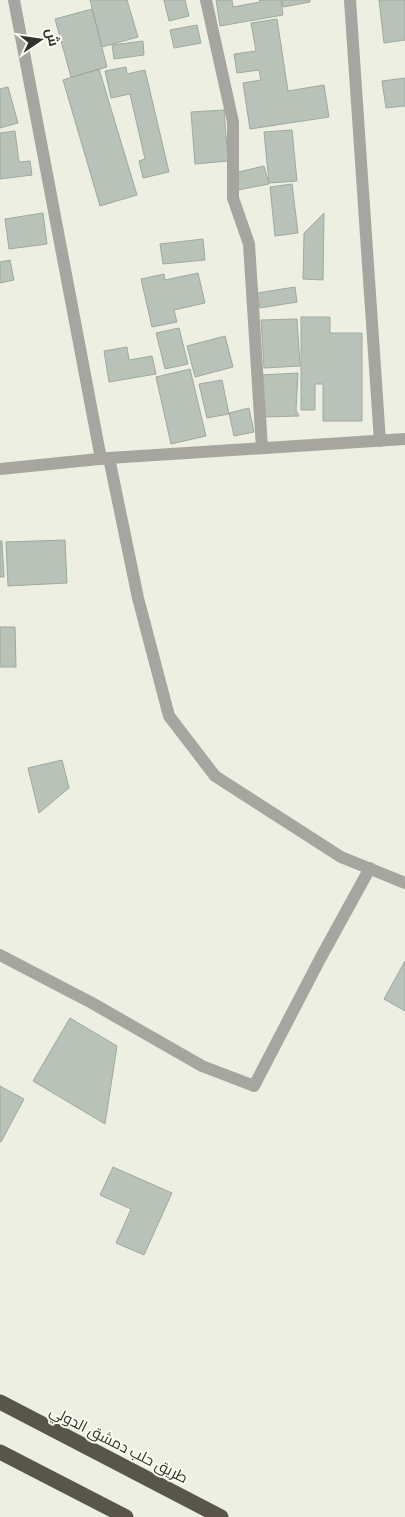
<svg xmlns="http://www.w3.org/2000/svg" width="405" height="1517" font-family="Ubuntu,Cairo,sans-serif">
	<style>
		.building { fill: #b8c2b9; stroke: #9fa9a0 }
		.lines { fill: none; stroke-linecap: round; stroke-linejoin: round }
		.minor { stroke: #a7a5a0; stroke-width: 12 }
		.tertiary { stroke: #a7a5a0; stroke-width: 12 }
		.motorway { stroke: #59554b; stroke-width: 15 }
		.labels { text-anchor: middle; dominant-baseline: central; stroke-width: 4; stroke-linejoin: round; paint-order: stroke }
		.street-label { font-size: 15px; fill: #31322d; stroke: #f9fcef }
	</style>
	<rect width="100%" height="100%" fill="#ecefe2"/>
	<!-- building -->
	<path class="building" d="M90,0H127L138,37L102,47Z
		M164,0H185L189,16L169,21Z
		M216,0H232L233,7L260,2L259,0H281L283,15L220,26Z
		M282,0H310V2L283,7Z
		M379,0H405V40L384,43Z
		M92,9L107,67L71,77L55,19Z
		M277,19L288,91L324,85L329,117L250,129L243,83L261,80L259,70L237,73L234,54L256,51L251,23Z
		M197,25L201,43L174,48L170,30Z
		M143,41L144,55L114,59L112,45Z
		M126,67L127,74L145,70L169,172L143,178L139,161L145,159L130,94L111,98L105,71Z
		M99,69L137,195L100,206L63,80Z
		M405,78V106L386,108L382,81Z
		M8,87L18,123L0,128V89Z
		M224,110L228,161L195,164L191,112Z
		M292,130L297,181L269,183L264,132Z
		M15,131L19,162L30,161L32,175L0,179V133Z
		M264,166L269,184L238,190L234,173Z
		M292,184L298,233L275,236L270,187Z
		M43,213L47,244L9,249L5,219Z
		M324,213L323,280L303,279L304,233Z
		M203,239L205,260L163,264L160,244Z
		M10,260L14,280L0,283V262Z
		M198,273L205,303L174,310L177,322L152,327L141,279L164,274L165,280Z
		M295,287L297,302L260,308L257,293Z
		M301,317H330V333H362V421H323V384H315V410H301Z
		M297,319L300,366L264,368L261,320Z
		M179,328L188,364L165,369L156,333Z
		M225,336L233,367L195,377L187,346Z
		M127,347L129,360L152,356L156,374L109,382L104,351Z
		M190,369L206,436L171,444L156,377Z
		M298,373L296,410L299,416L263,417L261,375Z
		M222,380L229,414L207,418L199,384Z
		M249,408L254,432L234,436L229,413Z
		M65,540L67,583L8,586L6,542Z
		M0,541H2L4,577H0Z
		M0,627H15L16,667H0Z
		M62,760L69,788L39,813L28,768Z
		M405,961V1011L384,999Z
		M70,1018L117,1046L105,1124L33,1081Z
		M0,1086L24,1099L1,1142L0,1141Z
		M113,1167L172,1193L144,1255L116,1243L131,1209L100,1195Z"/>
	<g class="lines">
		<!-- minor -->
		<path class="minor" d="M14,0L101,459
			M206,0L233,122V198L249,244L262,448
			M350,0L380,441
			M109,458L138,598L169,716L215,776L341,857L405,883
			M0,955L92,1003L202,1066L254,1086L320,959L370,868"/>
		<!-- tertiary -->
		<path class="tertiary" d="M0,469L109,458L405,439"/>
		<!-- motorway -->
		<path class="motorway" d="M0,1402L221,1517
			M0,1452L126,1517"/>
	</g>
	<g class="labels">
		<!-- street labels -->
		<g class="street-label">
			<text transform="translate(119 1444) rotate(27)">طريق حلب دمشق الدولي</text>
		</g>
	</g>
	<!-- north arrow -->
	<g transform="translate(40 40) rotate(77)" stroke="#f9fcef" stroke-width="4" paint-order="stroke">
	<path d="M0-4L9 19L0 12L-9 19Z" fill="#31322d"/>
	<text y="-8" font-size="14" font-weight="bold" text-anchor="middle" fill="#31322d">ش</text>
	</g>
</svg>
